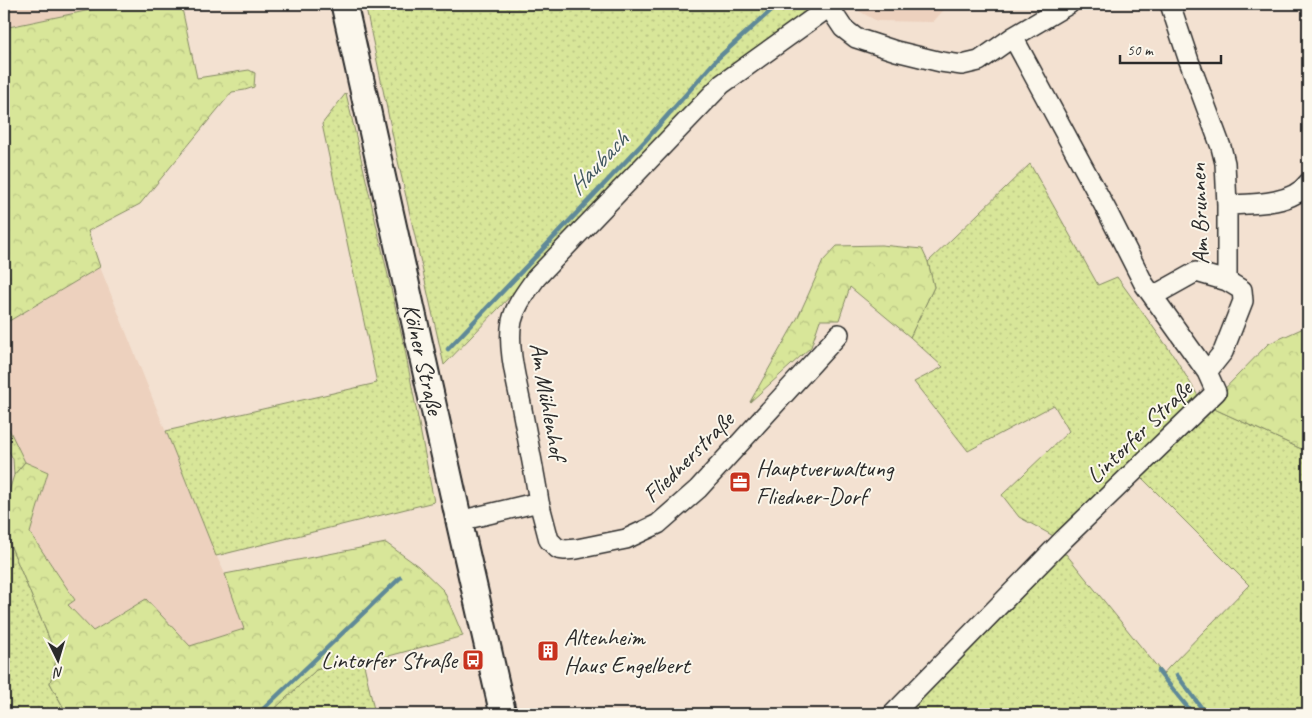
<svg xmlns="http://www.w3.org/2000/svg" width="1312" height="718" font-family="Caveat,sans-serif">
	<style>
		.built { fill: #edd1be }
		.grass { fill: url(#grass-dots); stroke: #828862 }
		.forest { fill: url(#forest-crowns); stroke: #828862 }
		.lines { fill: none; stroke-linecap: round; stroke-linejoin: round }
		.stream { stroke: #5e8998; stroke-width: 4.5 }
		.minor-casing { stroke: #2b2b2b; stroke-width: 22 }
		.major-casing { stroke: #2b2b2b; stroke-width: 29 }
		.minor { stroke: #fbf7ec; stroke-width: 19 }
		.major { stroke: #fbf7ec; stroke-width: 25 }
		.labels { text-anchor: middle; dominant-baseline: central; stroke-width: 4; stroke-linejoin: round; paint-order: stroke }
		.street-label { font-size: 24px; fill: #2b2b2b; stroke: #fbf7ec }
		.poi-label { font-size: 24px; fill: #2b2b2b; stroke: #fbf7ec; text-anchor: start }
		.water-label { font-size: 25px; font-style: italic; fill: #445a62; stroke: #fbf7ec }
	</style>
	<defs>
		<pattern id="grass-dots" width="8" height="8" patternUnits="userSpaceOnUse" patternTransform="scale(1.25)"><rect width="8" height="8" fill="#d8e699"/><path d="M2 2h.1M6 6h.1" fill="none" stroke="#bac584" stroke-width="1.8" stroke-linecap="round"/></pattern>
		<pattern id="forest-crowns" width="20" height="18" patternUnits="userSpaceOnUse" patternTransform="scale(1.25)"><rect width="20" height="18" fill="#d8e699"/><path d="M2 6a3 3 0 1 1 6 0M12 15a3 3 0 1 1 6 0" fill="none" stroke="#bac584"/></pattern>
	</defs>
	<rect width="100%" height="100%" fill="#f3e1d1"/>
	<filter id="ink" filterUnits="userSpaceOnUse"><feTurbulence type="fractalNoise" baseFrequency=".02" numOctaves="2"/><feDisplacementMap in="SourceGraphic" scale="10" xChannelSelector="R" yChannelSelector="G"/><feConvolveMatrix kernelMatrix="1 2 1 2 8 2 1 2 1" color-interpolation-filters="sRGB"/></filter>
	<g filter="url(#ink)">
		<!-- built -->
		<path class="built" d="M4,4H119L4,28Z
			M846,4H949L933,22L877,21Z
			M100,267L210,542L225,574L244,629L190,646L146,599L93,631L68,605L75,600L30,533L48,472L25,462L4,419V324Z"/>
		<!-- grass -->
		<path class="grass" d="M365,4H821L525,281L444,365L398,161Z
			M346,93L404,345L434,502L216,556L166,431L377,383L322,124Z
			M1030,164L1098,285L1117,277L1174,356L1200,399L1091,500L1057,538L1019,517L1002,495L1069,431L1054,405L968,451L914,382L943,367L910,337L934,287L928,262Z
			M1208,406L1308,452V714H902L1055,555L1066,554L1163,674L1169,667L1249,585L1139,475Z
			M4,419L25,462L14,475L13,459L4,442Z
			M4,530L57,657L50,683L66,712L64,714H4Z
			M362,656L375,714H269L316,670Z"/>
		<!-- forest -->
		<path class="forest" d="M119,4H181L197,78L249,70L255,73L254,87L245,90L232,92L140,204L88,231L100,267L4,324V28Z
			M881,245L922,249L928,262L934,287L910,337L850,287L839,320H820L811,347L750,402L798,317L809,293L823,261L837,246Z
			M1308,326V452L1208,406L1268,344Z
			M25,462L48,472L30,533L75,600L68,605L93,631L146,599L190,646L244,629L225,574L386,543L418,566L444,591L463,636L363,663L361,656L316,670L269,714H64L66,712L50,683L57,657L4,530V508L14,475Z"/>
		<g class="lines">
			<!-- stream -->
			<path class="stream" d="M448,349L645,141L718,58L778,4
				M1158,671L1193,714
				M1177,675L1206,714
				M258,714L400,578"/>
			<!-- minor casing -->
			<g class="minor-casing">
				<path id="minor" d="M1170,4L1189,61L1221,147L1225,163L1227,205V281L1242,290L1243,301L1223,352L1207,372
					M1227,205C1252,204 1292,205 1308,183
					M1153,296L1196,272L1227,281
					M539,502L549,540L558,549L565,550L577,549L626,539L658,524L698,489L839,334
					M459,521L539,502C534,469 527,437 521,404C516,380 507,345 512,321C516,304 527,291 536,278L722,84L829,7L843,28L856,38L896,51L941,62L962,65L979,61L1013,37L1069,4
					M893,714L1064,539L1216,392L1207,372L1144,284L1107,211L1013,37"/>
			</g>
			<!-- major casing -->
			<g class="major-casing">
				<path id="major" d="M344,4L459,521L503,714"/>
			</g>
			<!-- minor -->
			<use href="#minor" class="minor"/>
			<!-- major -->
			<use href="#major" class="major"/>
		</g>
	</g>
	<!-- icons -->
	<defs>
		<g id="office-square" transform="scale(1.125)"><rect x="-9" y="-9" width="18" height="18" rx="4" fill="#c8321e" stroke="#fbf7ec"/><path d="M-6-3h4V-5.5h4V-3h4V5H-6ZM-1-4.5V-3h2v-1.5ZM-6 0V1H6V0Z" fill="#fff"/></g>
		<g id="building-square" transform="scale(1.125)"><rect x="-9" y="-9" width="18" height="18" rx="4" fill="#c8321e" stroke="#fbf7ec"/><path d="M-4-6H4V6H1V3H-1V6H-4ZM-2.5-4.3h1.7v1.8h-1.7ZM.8-4.3h1.7v1.8H.8ZM-2.5-1h1.7V.8h-1.7ZM.8-1h1.7V.8H.8Z" fill="#fff"/></g>
		<g id="bus-square" transform="scale(1.125)"><rect x="-9" y="-9" width="18" height="18" rx="4" fill="#c8321e" stroke="#fbf7ec"/><path d="M-5-6H5V4H4V6H2V4H-2V6H-4V4H-5ZM-3.5-4V0h7V-4ZM-3.5 1.2v1.5H-2V1.2ZM2 1.2v1.5H3.5V1.2Z" fill="#fff"/></g>
	</defs>
	<g fill-rule="evenodd">
		<use href="#office-square" x="740" y="482"/>
		<use href="#building-square" x="548" y="651"/>
		<use href="#bus-square" x="473" y="660"/>
	</g>
	<g class="labels">
		<!-- street labels -->
		<g class="street-label">
			<text transform="translate(1199 214) rotate(-92)">Am Brunnen</text>
			<text transform="translate(423 359) rotate(77)">Kölner Straße</text>
			<text transform="translate(548 401) rotate(80)">Am Mühlenhof</text>
			<text transform="translate(1139 432) rotate(-44)">Lintorfer Straße</text>
			<text transform="translate(688 457) rotate(-45)">Fliednerstraße</text>
		</g>
		<!-- poi labels -->
		<g class="poi-label">
			<text x="756" y="468">Hauptverwaltung<tspan x="756" dy="28">Fliedner-Dorf</tspan></text>
			<text x="564" y="637">Altenheim<tspan x="564" dy="28">Haus Engelbert</tspan></text>
			<text x="457" y="660" text-anchor="end">Lintorfer Straße</text>
		</g>
		<!-- water labels -->
		<g class="water-label">
			<text transform="translate(598 163) rotate(-47)">Haubach</text>
		</g>
	</g>
	<!-- margin -->
	<rect width="1312" height="718" fill="none" stroke="#fbf7ec" stroke-width="20"/>
	<rect x="10" y="10" width="1292" height="698" fill="none" stroke="#2b2b2b" stroke-width="2" filter="url(#ink)"/>
	<!-- north arrow -->
	<g transform="translate(58 660) rotate(175)" stroke="#fbf7ec" stroke-width="4" paint-order="stroke">
	<path d="M0-4L9 19L0 12L-9 19Z" fill="#2b2b2b"/>
	<text y="-8" font-size="14" font-weight="bold" text-anchor="middle" fill="#2b2b2b">N</text>
	</g>
	<!-- scale -->
	<path d="M1120 55v8h101v-8" fill="none" stroke="#2b2b2b" stroke-width="2.5"/>
	<text x="1127" y="55" font-size="15" fill="#2b2b2b" stroke="#fbf7ec" stroke-width="4" paint-order="stroke">50 m</text>
</svg>
